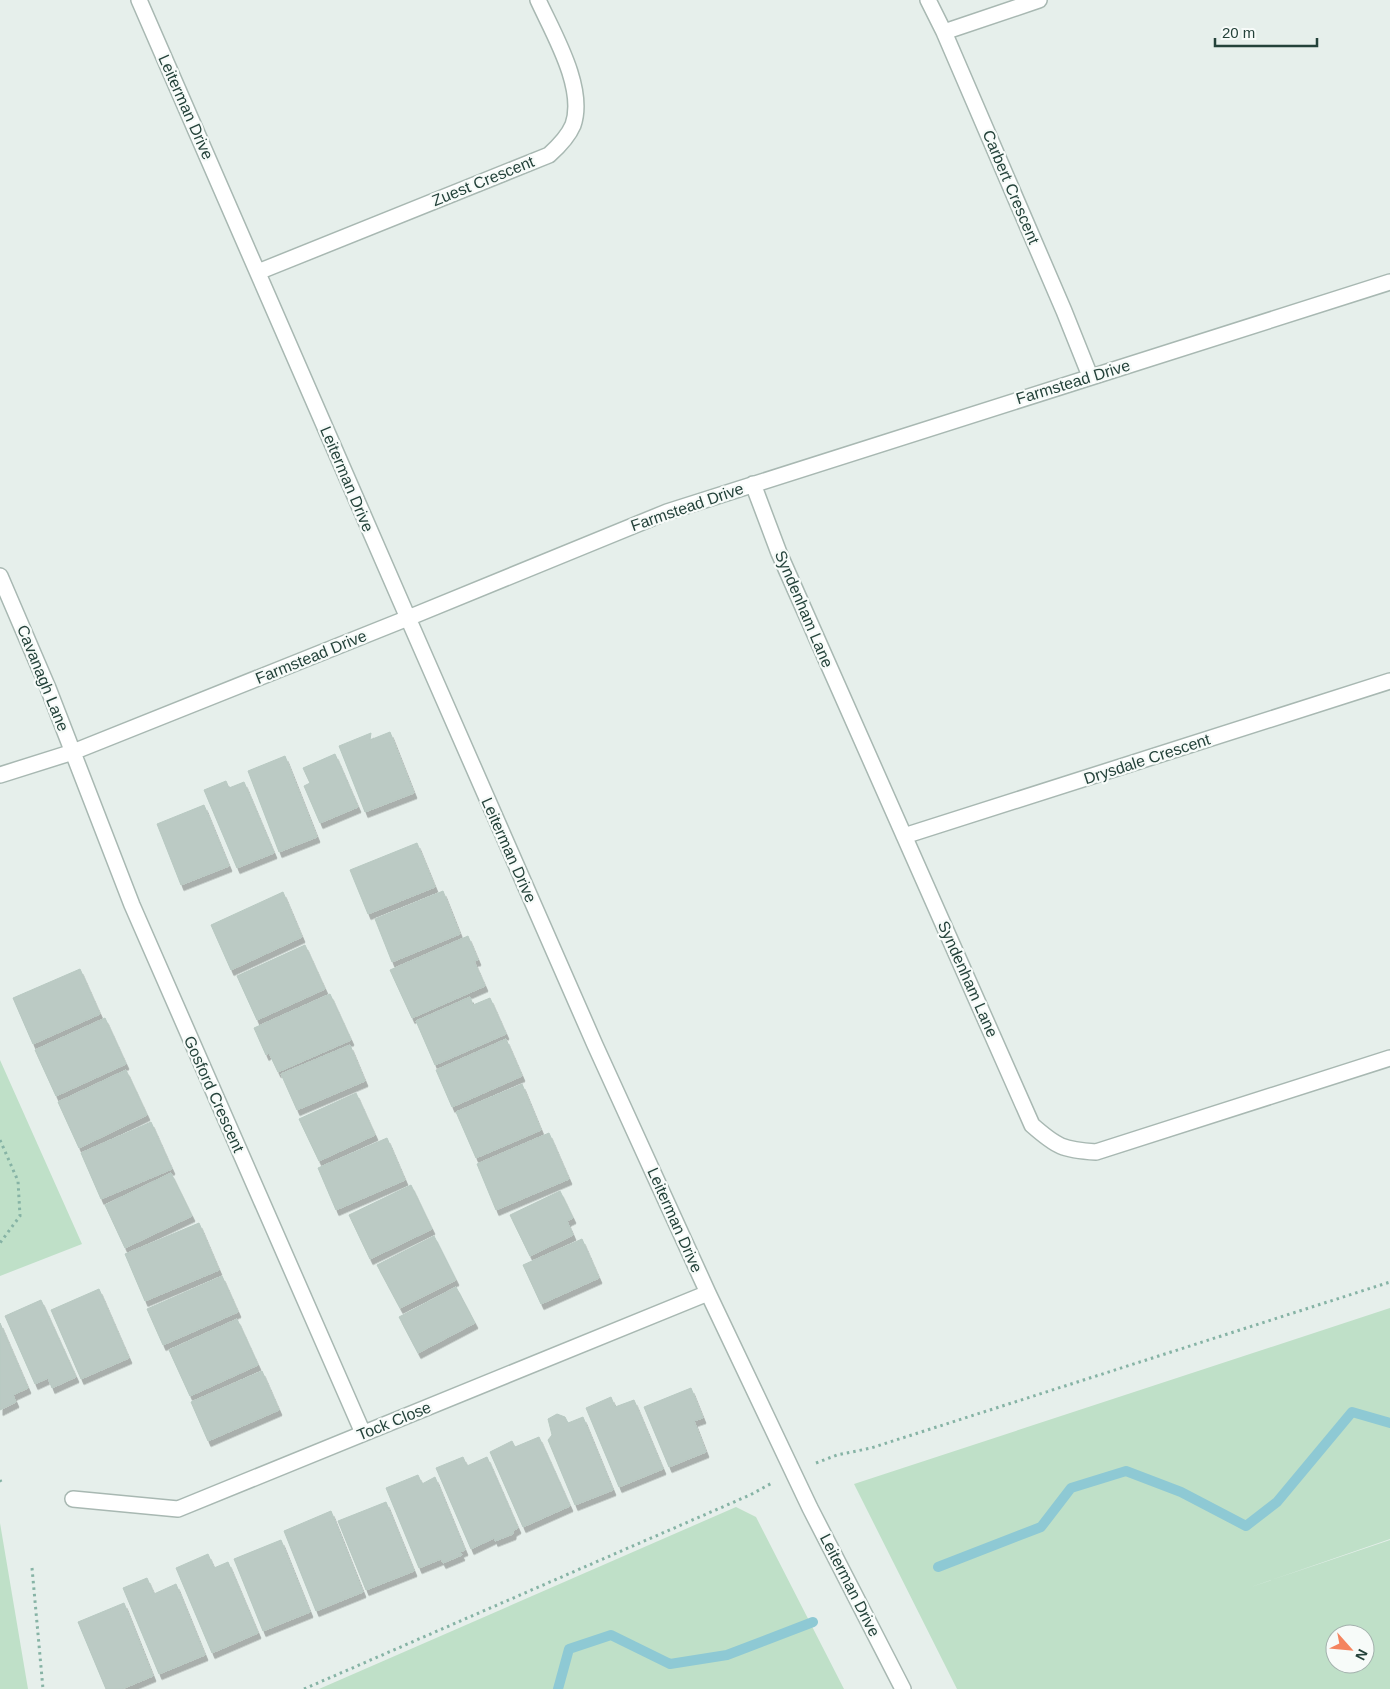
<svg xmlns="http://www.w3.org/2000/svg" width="1390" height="1689" font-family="Helvetica,sans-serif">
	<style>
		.green { fill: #bfe0c8; fill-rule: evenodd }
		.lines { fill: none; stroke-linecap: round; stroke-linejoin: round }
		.stream { stroke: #8ec9d4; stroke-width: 10 }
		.building { fill: #bbcac4; stroke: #b8c9c2; filter: url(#shadow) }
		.minor-casing { stroke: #a8b8b2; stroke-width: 18 }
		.path { stroke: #86b3a5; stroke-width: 3; stroke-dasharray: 2.5 4; stroke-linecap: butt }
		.minor { stroke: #fff; stroke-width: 15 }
		.labels { text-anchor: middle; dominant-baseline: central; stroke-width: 4.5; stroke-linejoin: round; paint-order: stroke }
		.street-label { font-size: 16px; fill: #24423a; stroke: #f7fbf9 }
	</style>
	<defs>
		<filter id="shadow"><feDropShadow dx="3" dy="5.5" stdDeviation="0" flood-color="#0004"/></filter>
	</defs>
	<rect width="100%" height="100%" fill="#e6efeb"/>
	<!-- green -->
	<path class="green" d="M0,1060L82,1244L0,1276Z
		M1390,1308V1539L1251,1587L1390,1540V1689H957L854,1484ZM1335,1634H1365V1664H1335Z
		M736,1507L756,1517L844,1689H319Z
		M0,1523L28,1689H0Z"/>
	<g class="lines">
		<!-- stream -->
		<path class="stream" d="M938,1567L1041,1527L1071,1488L1126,1471L1181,1492L1246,1526L1277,1502L1352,1412L1390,1423
			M558,1689L569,1649L611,1635L670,1664L727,1655L813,1622"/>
	</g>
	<!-- building -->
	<path class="building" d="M390,732L414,793L365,812L339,746L371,733L370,740Z
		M335,754L358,807L320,823L304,786L310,783L303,768Z
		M285,756L317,837L279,852L248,771Z
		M226,781L229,788L244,782L274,853L237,868L204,790Z
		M204,805L229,866L181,885L157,824Z
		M417,843L435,887L368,914L350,870Z
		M443,891L460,934L392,962L375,919Z
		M283,892L302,937L231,970L211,925Z
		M468,936L478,960L474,961L485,986L412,1018L390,970Z
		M305,945L325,989L257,1020L237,976Z
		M80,969L100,1014L33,1044L13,998Z
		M330,994L351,1040L278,1072L269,1053L266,1055L254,1028Z
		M470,997L473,1005L490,998L506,1034L435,1065L416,1021Z
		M105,1018L126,1064L56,1096L35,1050Z
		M506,1039L522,1076L452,1107L436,1070Z
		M350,1045L365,1081L297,1110L281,1074Z
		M126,1070L147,1115L79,1148L58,1102Z
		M522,1084L541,1130L476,1158L456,1112Z
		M356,1093L375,1135L319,1161L299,1119Z
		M151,1122L172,1169L101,1199L81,1153Z
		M549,1133L569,1179L496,1210L477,1164Z
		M387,1138L405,1180L336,1210L318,1168Z
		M171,1173L192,1216L125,1248L105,1205Z
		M411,1185L432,1229L370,1259L349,1215Z
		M560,1191L573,1218L567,1221L573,1235L530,1256L510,1215Z
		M199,1223L219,1270L145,1301L125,1254Z
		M434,1236L456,1280L400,1308L377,1265Z
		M582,1239L599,1278L541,1304L523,1265Z
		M222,1276L238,1312L163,1345L147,1309Z
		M456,1287L475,1323L418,1353L399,1317Z
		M99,1289L129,1358L81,1379L51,1310Z
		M41,1300L76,1377L52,1388L48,1378L35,1384L5,1316Z
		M237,1319L258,1365L190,1396L169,1350Z
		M0,1323L28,1388L13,1395L16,1402L0,1410Z
		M262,1371L279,1410L208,1441L191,1402Z
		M691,1388L703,1418L694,1421L706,1452L669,1467L644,1407Z
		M611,1397L615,1407L634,1400L663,1469L619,1487L586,1408Z
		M557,1414L565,1417L568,1423L583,1417L613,1490L575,1505L548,1440L552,1435L548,1419Z
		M539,1437L570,1506L523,1527L490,1452L512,1441L515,1447Z
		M463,1457L467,1466L487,1457L518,1528L513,1531V1534L495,1541L494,1538L471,1549L436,1468Z
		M418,1475L422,1484L435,1477L465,1550L460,1552L462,1555L443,1563L441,1559L419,1568L386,1488Z
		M386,1502L414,1571L366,1590L338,1521Z
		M331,1511L363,1592L316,1611L284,1531Z
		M281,1540L310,1612L263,1631L234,1559Z
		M208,1554L214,1568L228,1562L258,1633L212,1653L176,1568Z
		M147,1578L154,1594L176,1584L205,1655L159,1674L123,1588Z
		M124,1603L153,1676L122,1689H106L78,1622Z"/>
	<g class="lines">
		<!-- minor casing -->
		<g class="minor-casing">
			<path id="minor" d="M139,0L408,618L595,1045L708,1293L810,1508L903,1689
				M928,0L944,32L1064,311L1090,376
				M944,32L1039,0
				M258,272L549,155C559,146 568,137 573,125C586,88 553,33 538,0
				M753,484L779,553L1032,1125C1057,1147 1063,1150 1096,1152L1390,1058
				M0,576L48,688L132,905L363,1433
				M0,775L73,752L408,618L667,512L1390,282
				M904,836L1390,681
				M73,1499L178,1509L708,1293"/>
		</g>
		<!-- path -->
		<path class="path" d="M0,1140L18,1181L20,1216L0,1243
			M816,1463L837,1455L871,1448L1390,1282
			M0,1480L1,1482
			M32,1568L43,1689
			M304,1689L750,1495L772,1483"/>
		<!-- minor -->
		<use href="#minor" class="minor"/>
	</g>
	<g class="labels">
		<!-- street labels -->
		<g class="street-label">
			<text transform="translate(186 107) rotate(66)">Leiterman Drive</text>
			<text transform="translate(483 181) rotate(-22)">Zuest Crescent</text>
			<text transform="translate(1011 187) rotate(67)">Carbert Crescent</text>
			<text transform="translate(1073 382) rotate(-17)">Farmstead Drive</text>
			<text transform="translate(347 479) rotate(67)">Leiterman Drive</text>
			<text transform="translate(687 507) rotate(-19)">Farmstead Drive</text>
			<text transform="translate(804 609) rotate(67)">Syndenham Lane</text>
			<text transform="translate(311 657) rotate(-22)">Farmstead Drive</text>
			<text transform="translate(43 678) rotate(68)">Cavanagh Lane</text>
			<text transform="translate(1147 759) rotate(-18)">Drysdale Crescent</text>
			<text transform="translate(509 850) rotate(66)">Leiterman Drive</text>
			<text transform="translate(968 979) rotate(66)">Syndenham Lane</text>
			<text transform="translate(214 1094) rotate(66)">Gosford Crescent</text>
			<text transform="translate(675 1220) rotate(66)">Leiterman Drive</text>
			<text transform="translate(394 1421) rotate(-22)">Tock Close</text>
			<text transform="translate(850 1585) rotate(63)">Leiterman Drive</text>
		</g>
	</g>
	<!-- north arrow -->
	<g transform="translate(1350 1649) rotate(117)"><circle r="24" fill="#f7fbf9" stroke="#a3b1ad"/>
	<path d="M0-4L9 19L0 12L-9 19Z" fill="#f4845f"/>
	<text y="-8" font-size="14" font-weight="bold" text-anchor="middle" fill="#24423a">N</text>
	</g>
	<!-- scale -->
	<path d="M1215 38v8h102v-8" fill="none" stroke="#24423a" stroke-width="2.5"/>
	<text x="1222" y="38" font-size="15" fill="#24423a" stroke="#f7fbf9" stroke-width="4" paint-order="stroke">20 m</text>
</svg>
